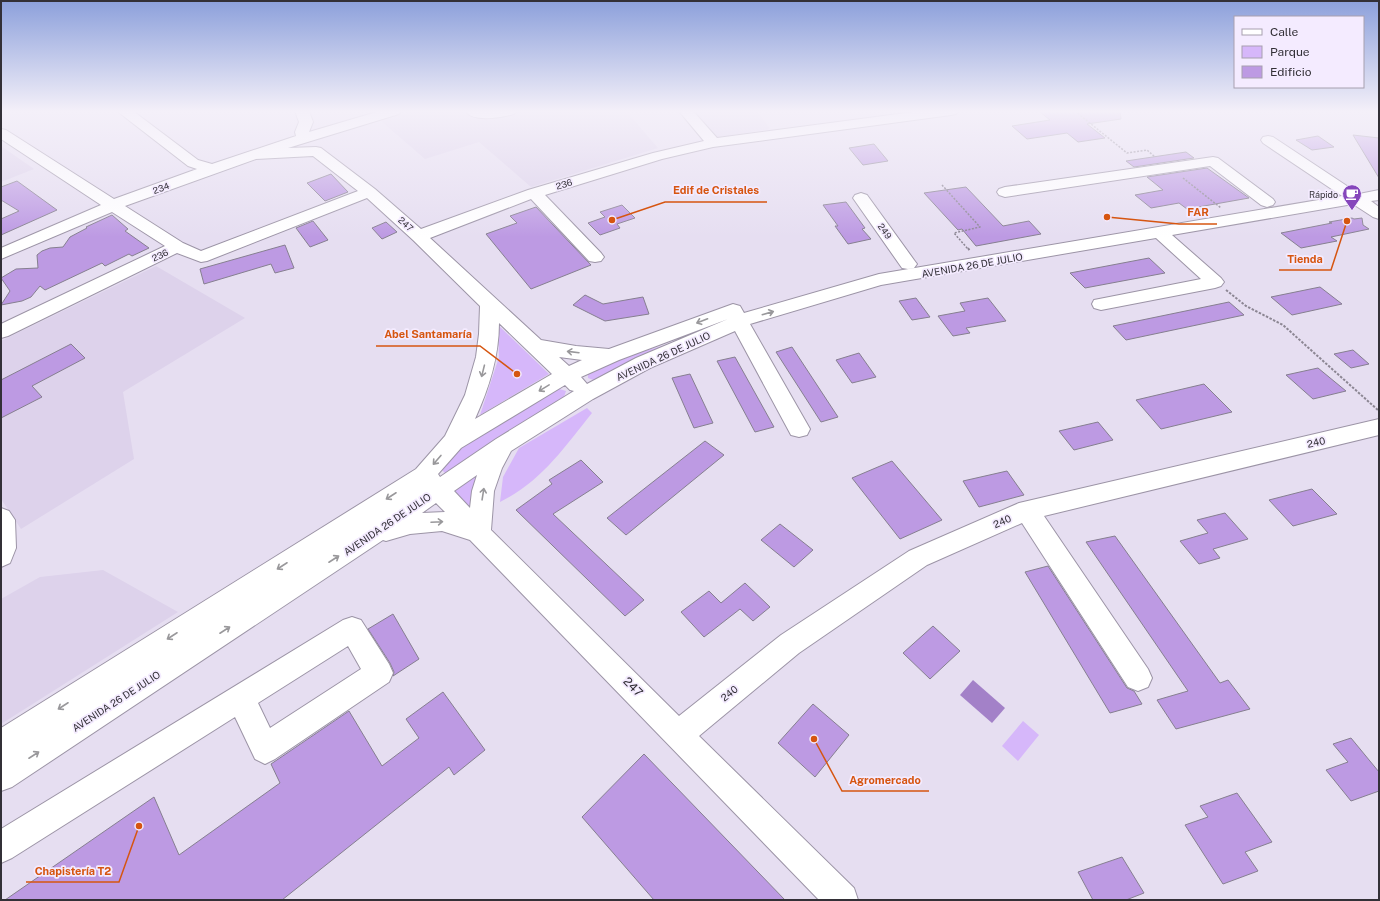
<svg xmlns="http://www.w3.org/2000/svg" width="1380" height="901" font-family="'Public Sans',sans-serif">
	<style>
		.built { fill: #ddd2eb }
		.green { fill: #d6b7fa }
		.water { fill: #a381c8 }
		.building { fill: #bd9ae3; stroke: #867f90 }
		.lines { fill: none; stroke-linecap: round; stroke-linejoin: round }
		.minor-casing { stroke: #9c94a6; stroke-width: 2 }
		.path-far1 { stroke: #8c8693; stroke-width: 1.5; stroke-dasharray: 2 1.5; stroke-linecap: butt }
		.path { stroke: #8c8693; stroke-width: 2; stroke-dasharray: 2.5 1.5; stroke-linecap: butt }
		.minor { fill: #fff; fill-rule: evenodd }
		.oneway { stroke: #99989b }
		.labels { text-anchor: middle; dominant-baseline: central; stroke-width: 3.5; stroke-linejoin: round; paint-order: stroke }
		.far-street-label { font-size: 9px; fill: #333037; stroke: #f4ebff }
		.far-poi-label { font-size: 9px; fill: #333037; stroke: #f4ebff; text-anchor: end }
		.street-label { font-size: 10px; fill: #333037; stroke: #f4ebff }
		.near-street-label { font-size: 12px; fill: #333037; stroke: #f4ebff }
		.leader { fill: none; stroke: #d65510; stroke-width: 1.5 }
		.callout-dot { fill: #d65510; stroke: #f4ebff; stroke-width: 1.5 }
		.callout-label { font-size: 11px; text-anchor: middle; font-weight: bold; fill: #d65510; stroke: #f4ebff; stroke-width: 3.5; stroke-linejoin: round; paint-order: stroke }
	</style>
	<rect width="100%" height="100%" fill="#e6def1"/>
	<!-- built -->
	<path class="built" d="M412,111H626L658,148L531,187L479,142L425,159L381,121Z
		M691,111H757L770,129L714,138Z
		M1,146L34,169L1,182Z
		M156,266L245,318L123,392L134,459L21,529L1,499V341Z
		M103,570L178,612L1,724V599L40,577Z"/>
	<!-- green -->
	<path class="green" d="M498,325L549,374L480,415L499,357Z
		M662,346L596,381L588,378V372L623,357Z
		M556,388L566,391L563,400L445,473L439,467L454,452Z
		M587,408L592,413C563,449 542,481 500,502L503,477L519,448Z
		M479,470L469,507L452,491Z
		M1023,721L1039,735L1018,761L1002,746Z"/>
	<!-- water -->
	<path class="water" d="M973,680L1005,708L992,723L960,695Z"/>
	<!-- building -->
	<path class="building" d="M1039,111H1120L1121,119L1087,124L1105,138L1078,142L1067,133L1027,139L1012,126L1050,120Z
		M1353,135L1379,138V178Z
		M1318,136L1334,147L1312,150L1296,140Z
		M874,144L888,161L863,165L849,148Z
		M1186,152L1194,158L1134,167L1126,161Z
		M1207,168L1249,198L1187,209L1179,203L1151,208L1135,195L1163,190L1147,177Z
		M331,174L348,192L325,201L307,183Z
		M17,181L57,210L1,235V219L19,211L1,200V187Z
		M966,187L1003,226L1029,221L1041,234L976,246L962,229L958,230L924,193Z
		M846,202L865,228L862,229L871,239L848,244L835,226H838L823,205Z
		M622,205L635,218L617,224L620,228L600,235L588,223L605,217L600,212Z
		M536,207L591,265L531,289L486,234L517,223L510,216Z
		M112,215L128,229L125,231L149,248L132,256L129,254L105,266L102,263L45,290L40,286L31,297L22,301L1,305L10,291L1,278L16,269L38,268L37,255L42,251L50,248L63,247L70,237L87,228L86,227Z
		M1352,218L1354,219L1362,218L1363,225L1369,229L1331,237L1337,241L1301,248L1281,233L1332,223L1329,222Z
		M313,221L328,240L310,247L296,228Z
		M386,222L397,232L382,239L372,228Z
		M285,245L294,268L275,273L271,264L204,284L200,269Z
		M1149,258L1165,273L1085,288L1070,273Z
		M1320,287L1342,304L1292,315L1271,297Z
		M585,295L603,304L643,297L649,314L605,321L573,305Z
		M916,298L930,317L912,320L899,301Z
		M988,298L1006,321L966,328L970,333L953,336L938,316L965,311L960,303Z
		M1229,302L1244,315L1126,340L1113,326Z
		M71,344L85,358L32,386L42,397L1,418V380Z
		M792,347L838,417L821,422L776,352Z
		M1353,350L1369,364L1351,368L1334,354Z
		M859,353L876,377L852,383L836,360Z
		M735,357L774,427L755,432L717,361Z
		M1318,368L1346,391L1313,399L1286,375Z
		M690,374L713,423L694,428L672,378Z
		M1204,384L1232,412L1161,429L1136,400Z
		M1098,422L1113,440L1074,450L1059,431Z
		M705,441L724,455L626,535L607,518Z
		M581,460L603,482L553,514L644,600L625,616L516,510L552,484L549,480Z
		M892,461L942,520L900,539L852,478Z
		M1007,471L1024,495L979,507L963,481Z
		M1312,489L1337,514L1293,526L1269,500Z
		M1225,513L1248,539L1213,549L1220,558L1199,564L1180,541L1208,533L1197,520Z
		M780,524L813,550L794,567L761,540Z
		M1115,536L1220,683L1228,680L1250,709L1176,729L1157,700L1188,691L1086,542Z
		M1048,566L1127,688L1134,691L1142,704L1110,713L1025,572Z
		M745,583L770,607L753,621L740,609L704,637L681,612L709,591L721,603Z
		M393,614L419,659L393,676L394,672L390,663L368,629Z
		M933,626L960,651L930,679L903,653Z
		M443,692L485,750L454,775L449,767L282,900H5L154,797L179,855L280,783L271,764L349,711L382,766L419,738L406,719Z
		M813,704L849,735L815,777L778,743Z
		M1351,738L1379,772V791L1351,801L1326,770L1348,762L1333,744Z
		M644,754L785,900H654L582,817Z
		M1237,793L1272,842L1245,852L1258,871L1223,884L1185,825L1208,817L1200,806Z
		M1122,857L1144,893L1126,900H1093L1078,872Z"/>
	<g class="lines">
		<!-- minor casing -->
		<g class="minor-casing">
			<path id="minor" d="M117,111H133L198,160L212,164L296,136L295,132L299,122L295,111H309L313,122L309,132L380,111H401L399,114L288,148L316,147L321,148L375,189L421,229L528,190L653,153L704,141L679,111H693L717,138L921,111H958L956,114L951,115L713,147L662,159L545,195L601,253L604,257L601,261L595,262L589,261L531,199L430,238L541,340L576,346L609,349L733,304L740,306L744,313L879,274L1342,196L1263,143L1261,140L1263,137L1268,136L1273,137L1359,194L1379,190V200L1371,201L1379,207V219L1373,217L1353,204L1172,235L1221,278L1224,282L1221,286L1215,288L1101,310L1094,308L1092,304L1094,300L1201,279L1156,238L881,285L750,324L810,429L807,435L799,437L791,435L735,331L650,368L593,399L511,451L502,468L494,491L491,530L679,716L781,635L909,551L1019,503L1379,419V435L1044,516L1148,669L1152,678L1148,687L1138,691L1128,687L1022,523L927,565L799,653L699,736L854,888L858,900H819L470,540L442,531L410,534L386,541L383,540L12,787L1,791V728L416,469L445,436L465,395L476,357L479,334L480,306L413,240L367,198L207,261L201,262L177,253L8,336L1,338V324L165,246L112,212L1,259V248L101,205L1,139V129L6,130L114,199L197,169L188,166ZM313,156L358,191L201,251L183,243L125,206L256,159ZM728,319L636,358L587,384L581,377L619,360ZM499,323L552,374L475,419C489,388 499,357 499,323ZM559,357L582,360L569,366ZM565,385L570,390L574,391L496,439L440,477L438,474L461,448ZM477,475L472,491L470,508L454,491ZM436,503L445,512L422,513Z
				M465,111H516L514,114C502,117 474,123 465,111Z
				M1213,157L1218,158L1273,199L1275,202L1273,205L1267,207L1261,205L1210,166L1005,197L999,195L997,192L999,189L1005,187Z
				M861,193L867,195L914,260L917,264L914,268L908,269L902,268L853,198L855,195Z
				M1,508L9,511L15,520L16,548L10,563L1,567Z
				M352,617L361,620L389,664L393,673L389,682L275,759L265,764L255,759L235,717L12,858L1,863V829L343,620ZM348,646L361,669L270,728L258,703Z"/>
		</g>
		<!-- path-far1 -->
		<path class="path-far1" d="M1075,111L1127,153L1147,150L1155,157
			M1183,178L1221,208
			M942,185L980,227L954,233L968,249"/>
		<!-- path -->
		<path class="path" d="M968,248L970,251
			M1226,290L1246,306L1283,325L1379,411"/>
		<!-- minor -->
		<use href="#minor" class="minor"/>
	</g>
	<!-- one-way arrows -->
	<defs><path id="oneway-shaft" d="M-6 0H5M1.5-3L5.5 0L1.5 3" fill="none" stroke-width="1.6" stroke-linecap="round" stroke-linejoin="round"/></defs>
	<g class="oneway">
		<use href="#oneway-shaft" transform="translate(768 313) rotate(-16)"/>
		<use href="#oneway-shaft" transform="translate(702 321) rotate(159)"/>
		<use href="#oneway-shaft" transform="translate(573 352) rotate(-173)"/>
		<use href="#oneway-shaft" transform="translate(483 371) rotate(104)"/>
		<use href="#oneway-shaft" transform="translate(544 388) rotate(149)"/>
		<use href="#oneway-shaft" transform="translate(437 460) rotate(131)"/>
		<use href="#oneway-shaft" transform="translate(483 494) rotate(-81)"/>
		<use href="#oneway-shaft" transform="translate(391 496) rotate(147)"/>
		<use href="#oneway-shaft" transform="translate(437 522) rotate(-3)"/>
		<use href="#oneway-shaft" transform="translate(334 559) rotate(-33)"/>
		<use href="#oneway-shaft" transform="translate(282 566) rotate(147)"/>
		<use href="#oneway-shaft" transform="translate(225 630) rotate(-33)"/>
		<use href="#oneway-shaft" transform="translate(172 636) rotate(147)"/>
		<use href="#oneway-shaft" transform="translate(63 706) rotate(147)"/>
		<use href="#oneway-shaft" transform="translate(34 755) rotate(-33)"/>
	</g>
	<!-- sky -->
	<linearGradient id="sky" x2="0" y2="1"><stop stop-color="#8ca0db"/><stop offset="0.47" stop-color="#f4f0f9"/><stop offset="1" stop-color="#f4f0f9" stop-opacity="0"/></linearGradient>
	<rect width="1380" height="237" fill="url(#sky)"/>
	<!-- icons -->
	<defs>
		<g id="cafe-pin" transform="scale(1)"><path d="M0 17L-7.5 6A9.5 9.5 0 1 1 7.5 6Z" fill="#8546bb" stroke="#f4ebff"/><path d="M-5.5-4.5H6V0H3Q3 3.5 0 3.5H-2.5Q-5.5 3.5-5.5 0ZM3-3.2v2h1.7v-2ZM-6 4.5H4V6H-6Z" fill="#fff"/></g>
	</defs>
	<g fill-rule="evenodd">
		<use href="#cafe-pin" x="1352" y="194"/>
	</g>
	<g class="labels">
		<!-- far-street labels -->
		<g class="far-street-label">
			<text transform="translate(564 184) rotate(-16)">236</text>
			<text transform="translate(161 188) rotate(-20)">234</text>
			<text transform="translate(406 224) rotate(42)">247</text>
			<text transform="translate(885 231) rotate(55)">249</text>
			<text transform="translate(160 255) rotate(-26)">236</text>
		</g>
		<!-- far-poi labels -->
		<g class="far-poi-label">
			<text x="1338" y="194">Rápido</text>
		</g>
		<!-- street labels -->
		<g class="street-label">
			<text transform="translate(972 265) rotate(-10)">AVENIDA 26 DE JULIO</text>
			<text transform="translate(663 356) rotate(-25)">AVENIDA 26 DE JULIO</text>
			<text transform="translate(1316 442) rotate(-13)">240</text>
			<text transform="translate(1002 521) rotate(-24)">240</text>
			<text transform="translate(387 524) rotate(-34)">AVENIDA 26 DE JULIO</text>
			<text transform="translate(729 693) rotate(-39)">240</text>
			<text transform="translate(116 701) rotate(-33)">AVENIDA 26 DE JULIO</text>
		</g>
		<!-- near-street labels -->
		<g class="near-street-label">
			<text transform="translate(633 687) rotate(45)">247</text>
		</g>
	</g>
	<!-- callouts -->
	<path class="leader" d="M612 220L665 202H767M1107 217L1179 224H1217M1347 221L1331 270H1279M517 374L480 346H376M814 739L842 791H929M139 826L119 882H26"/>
	<g class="callout-dot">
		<circle cx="612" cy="220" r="4"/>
		<circle cx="1107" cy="217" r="4"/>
		<circle cx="1347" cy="221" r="4"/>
		<circle cx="517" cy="374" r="4"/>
		<circle cx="814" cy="739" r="4"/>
		<circle cx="139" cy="826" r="4"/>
	</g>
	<g class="callout-label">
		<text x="716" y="194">Edif de Cristales</text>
		<text x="1198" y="216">FAR</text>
		<text x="1305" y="263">Tienda</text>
		<text x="428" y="338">Abel Santamaría</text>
		<text x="885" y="784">Agromercado</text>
		<text x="73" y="875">Chapistería T2</text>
	</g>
	<!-- border -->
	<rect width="1380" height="901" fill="none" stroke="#333037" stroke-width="4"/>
	<!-- legend -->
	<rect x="1234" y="16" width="130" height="72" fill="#f4ebff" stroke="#a7a0af"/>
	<rect x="1242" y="29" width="20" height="6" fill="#ffffff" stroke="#a7a0af"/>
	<text x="1270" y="36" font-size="12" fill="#333037">Calle</text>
	<rect x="1242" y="46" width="20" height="12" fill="#d6b7fa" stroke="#a7a0af"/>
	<text x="1270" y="56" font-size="12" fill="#333037">Parque</text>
	<rect x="1242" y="66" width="20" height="12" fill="#bd9ae3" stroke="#a7a0af"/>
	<text x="1270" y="76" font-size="12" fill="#333037">Edificio</text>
</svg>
